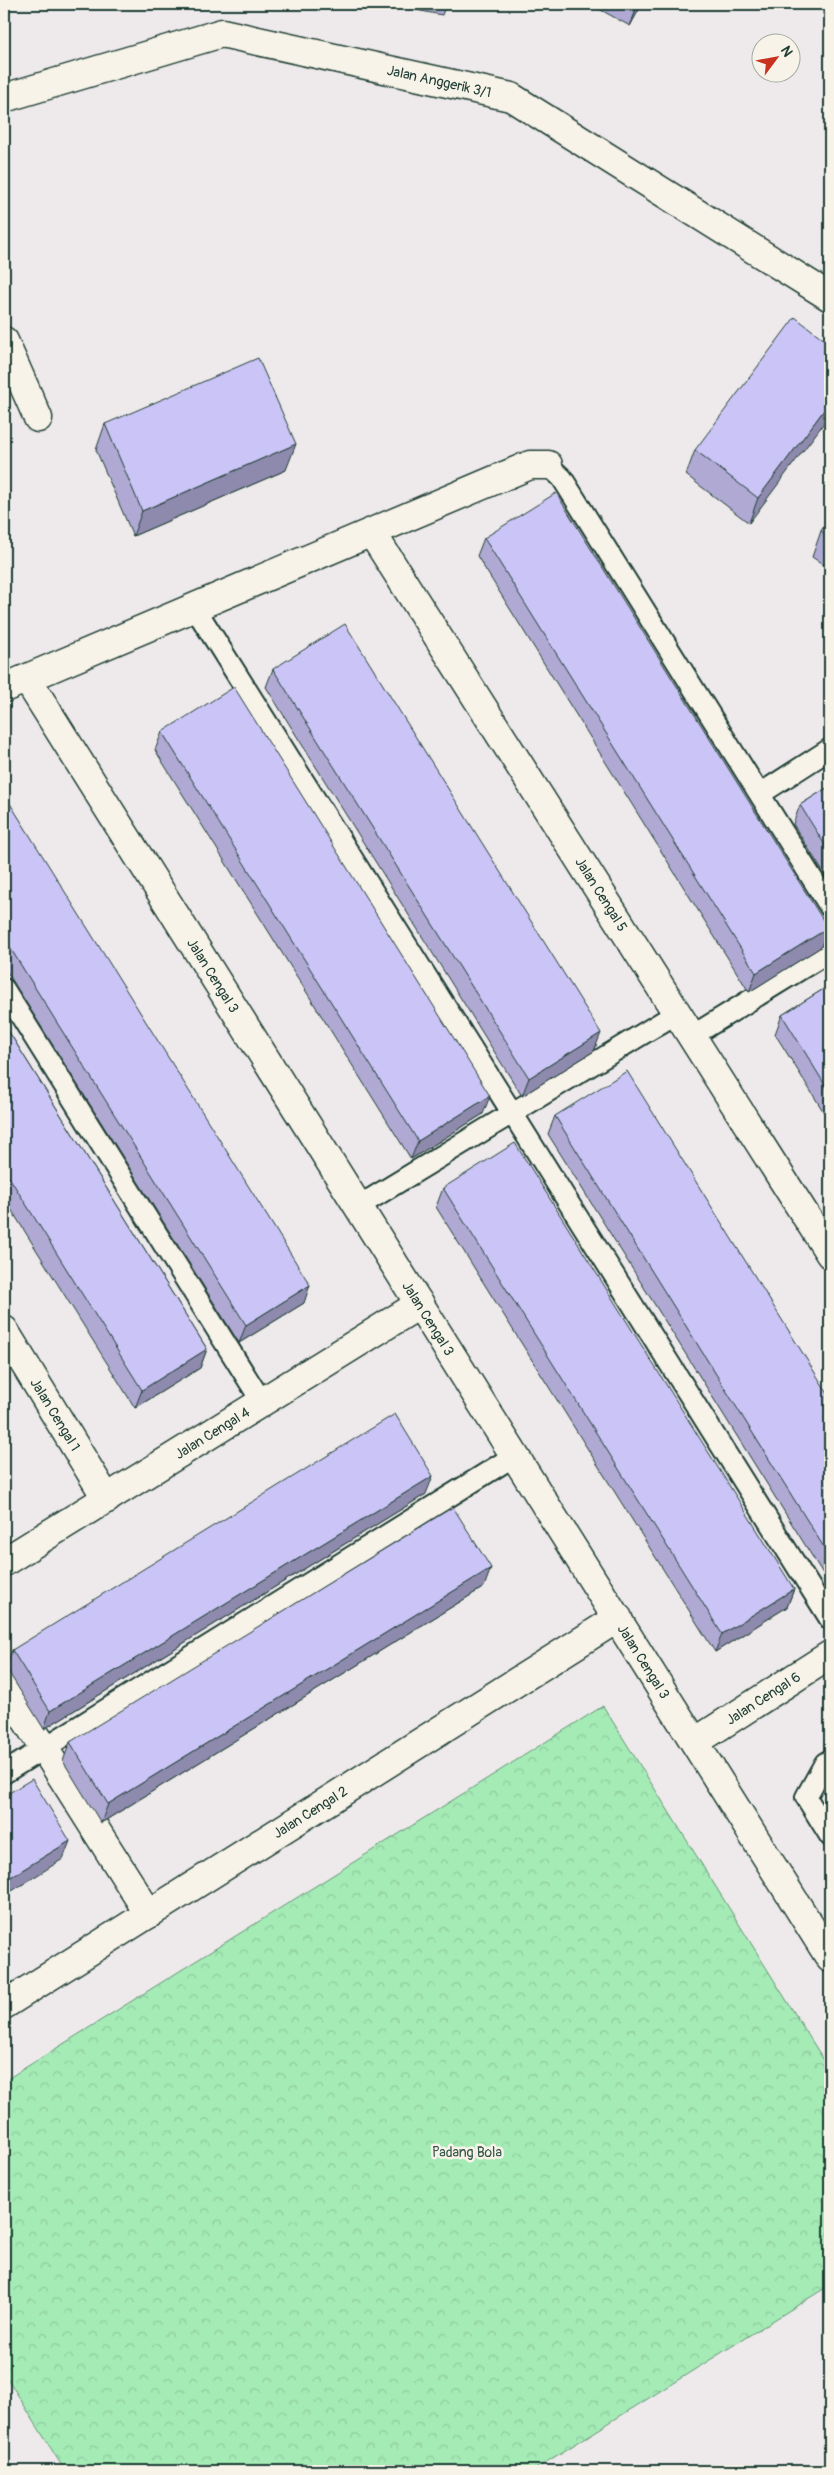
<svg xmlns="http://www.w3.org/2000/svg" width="834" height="2475" font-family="Pangolin,sans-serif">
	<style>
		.park { fill: url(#park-crowns); stroke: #629475 }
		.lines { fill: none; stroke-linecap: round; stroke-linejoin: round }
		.lane-casing { stroke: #1f3d34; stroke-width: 24 }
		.street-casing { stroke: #1f3d34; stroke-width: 31 }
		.lane { stroke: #f7f3e8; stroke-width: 20 }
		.street { stroke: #f7f3e8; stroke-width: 28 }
		.wall { fill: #afa9d4; stroke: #1f3d34 }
		.shaded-wall { fill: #8e8aad; stroke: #1f3d34 }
		.building { fill: #cbc5f7; stroke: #1f3d34 }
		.labels { text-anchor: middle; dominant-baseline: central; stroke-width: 5; stroke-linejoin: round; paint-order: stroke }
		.street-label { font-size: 14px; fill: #1f3d34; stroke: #f7f3e8 }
		.park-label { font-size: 14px; fill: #335748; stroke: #f7f3e8 }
	</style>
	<defs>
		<pattern id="park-crowns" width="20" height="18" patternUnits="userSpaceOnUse" patternTransform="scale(1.25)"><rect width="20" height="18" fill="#a5ebb6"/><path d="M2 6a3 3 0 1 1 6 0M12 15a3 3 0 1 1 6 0" fill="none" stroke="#8eca9d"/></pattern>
	</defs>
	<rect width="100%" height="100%" fill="#eeeaeb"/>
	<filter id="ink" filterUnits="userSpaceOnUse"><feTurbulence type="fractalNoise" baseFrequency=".02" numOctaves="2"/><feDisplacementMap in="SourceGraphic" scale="10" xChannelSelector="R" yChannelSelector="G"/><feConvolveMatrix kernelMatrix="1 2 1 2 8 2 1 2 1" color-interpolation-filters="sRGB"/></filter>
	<g filter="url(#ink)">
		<!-- park -->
		<path class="park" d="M603,1706L830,2070V2285L532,2471H65L4,2373V2081Z"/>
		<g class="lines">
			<!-- lane casing -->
			<g class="lane-casing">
				<path id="lane" d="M548,465L562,478L830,907
					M195,608L830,1619
					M760,794L830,749
					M4,989L262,1402
					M692,1036L830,951
					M359,1206L677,1013
					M830,1760L825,1763L806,1797L830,1836
					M4,1773L514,1456"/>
			</g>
			<!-- street casing -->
			<g class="street-casing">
				<g id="street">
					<path id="s1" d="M4,98L222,33L511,97L830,297"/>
					<path d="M4,341L38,418"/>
					<path id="s2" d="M372,533L830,1254"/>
					<path id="s3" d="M27,679L830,1958"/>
					<path d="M4,688L530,465H548"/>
					<path id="s4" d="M4,1330L107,1499"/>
					<path id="s5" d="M4,1562L420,1304"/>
					<path d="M4,1685L149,1914"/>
					<path id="s6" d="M695,1742L830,1655"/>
					<path id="s7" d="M4,2005L618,1618"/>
				</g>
			</g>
			<!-- lane -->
			<use href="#lane" class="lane"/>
			<!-- street -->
			<use href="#street" class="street"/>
		</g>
		<!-- wall -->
		<path class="wall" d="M384,4H446L442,15Z
			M590,4H642L630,26Z
			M830,344L749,523L686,475L695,450Z
			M105,424L286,470L133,536L96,450Z
			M830,518V569L812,557L821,531Z
			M484,538L828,928L821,947L749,992L477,556Z
			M273,669L594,1051L522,1096L266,687Z
			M162,732L483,1114L411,1159L155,750Z
			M830,786V883L793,824L800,805Z
			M4,794L304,1303L239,1343L4,967Z
			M830,985V1122L775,1034L782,1015Z
			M4,1024L207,1349L200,1368L135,1408L4,1198Z
			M555,1116L830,1397V1578L827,1580L548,1134Z
			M443,1188L794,1589L787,1607L715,1652L436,1207Z
			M426,1494L44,1729L6,1668L12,1650Z
			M484,1587L101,1823L63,1761L70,1742Z"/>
		<!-- shaded-wall -->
		<path class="shaded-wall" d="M638,4H642L630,26Z
			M830,402V415L749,523L758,498Z
			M296,444L286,470L133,536L142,511Z
			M828,928L821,947L749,992L756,973Z
			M601,1033L594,1051L522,1096L529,1078Z
			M490,1096L483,1114L411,1159L418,1141Z
			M310,1285L304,1303L239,1343L246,1325Z
			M207,1349L200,1368L135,1408L142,1390Z
			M433,1476L426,1494L44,1729L50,1711Z
			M491,1568L484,1587L101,1823L108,1804Z
			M830,1570V1578L827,1580Z
			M794,1589L787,1607L715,1652L722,1634Z
			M70,1841L63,1859L4,1896V1881Z"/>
		<!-- building -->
		<path class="building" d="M795,317L830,344V402L758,498L695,450Z
			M258,358L296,444L142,511L105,424Z
			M556,493L828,928L756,973L484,538Z
			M830,518V537L821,531Z
			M345,624L601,1033L529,1078L273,669Z
			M234,687L490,1096L418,1141L162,732Z
			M830,786V853L800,805Z
			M4,794L310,1285L246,1325L4,938Z
			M830,985V1093L782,1015Z
			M4,1024L207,1349L142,1390L4,1169Z
			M627,1071L830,1397V1557L555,1116Z
			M515,1143L794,1589L722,1634L443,1188Z
			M395,1414L433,1476L50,1711L12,1650Z
			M453,1507L491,1568L108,1804L70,1742Z
			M32,1779L70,1841L4,1881V1796Z"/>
	</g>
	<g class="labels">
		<!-- street labels -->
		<g class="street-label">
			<text stroke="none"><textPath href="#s1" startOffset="450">Jalan Anggerik 3/1</textPath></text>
			<text stroke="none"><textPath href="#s2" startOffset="428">Jalan Cengal 5</textPath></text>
			<text stroke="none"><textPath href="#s3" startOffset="350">Jalan Cengal 3</textPath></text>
			<text stroke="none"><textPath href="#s3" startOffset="755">Jalan Cengal 3</textPath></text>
			<text stroke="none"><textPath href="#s4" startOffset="99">Jalan Cengal 1</textPath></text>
			<text stroke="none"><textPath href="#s5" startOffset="245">Jalan Cengal 4</textPath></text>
			<text stroke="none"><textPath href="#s3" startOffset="1160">Jalan Cengal 3</textPath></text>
			<text stroke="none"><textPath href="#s6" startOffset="81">Jalan Cengal 6</textPath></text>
			<text stroke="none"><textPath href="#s7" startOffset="362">Jalan Cengal 2</textPath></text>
		</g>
		<!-- park labels -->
		<g class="park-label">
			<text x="467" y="2152">Padang Bola</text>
		</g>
	</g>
	<!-- margin -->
	<rect width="834" height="2475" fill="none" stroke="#f7f3e8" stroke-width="20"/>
	<rect x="10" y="10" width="814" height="2455" fill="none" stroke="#1f3d34" stroke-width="2" filter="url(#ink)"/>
	<!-- north arrow -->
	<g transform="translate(776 58) rotate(58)"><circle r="24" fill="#f7f3e8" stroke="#a1aaa0"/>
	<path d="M0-4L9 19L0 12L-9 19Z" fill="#c8321e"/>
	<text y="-8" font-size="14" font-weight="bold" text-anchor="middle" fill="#1f3d34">N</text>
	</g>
</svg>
